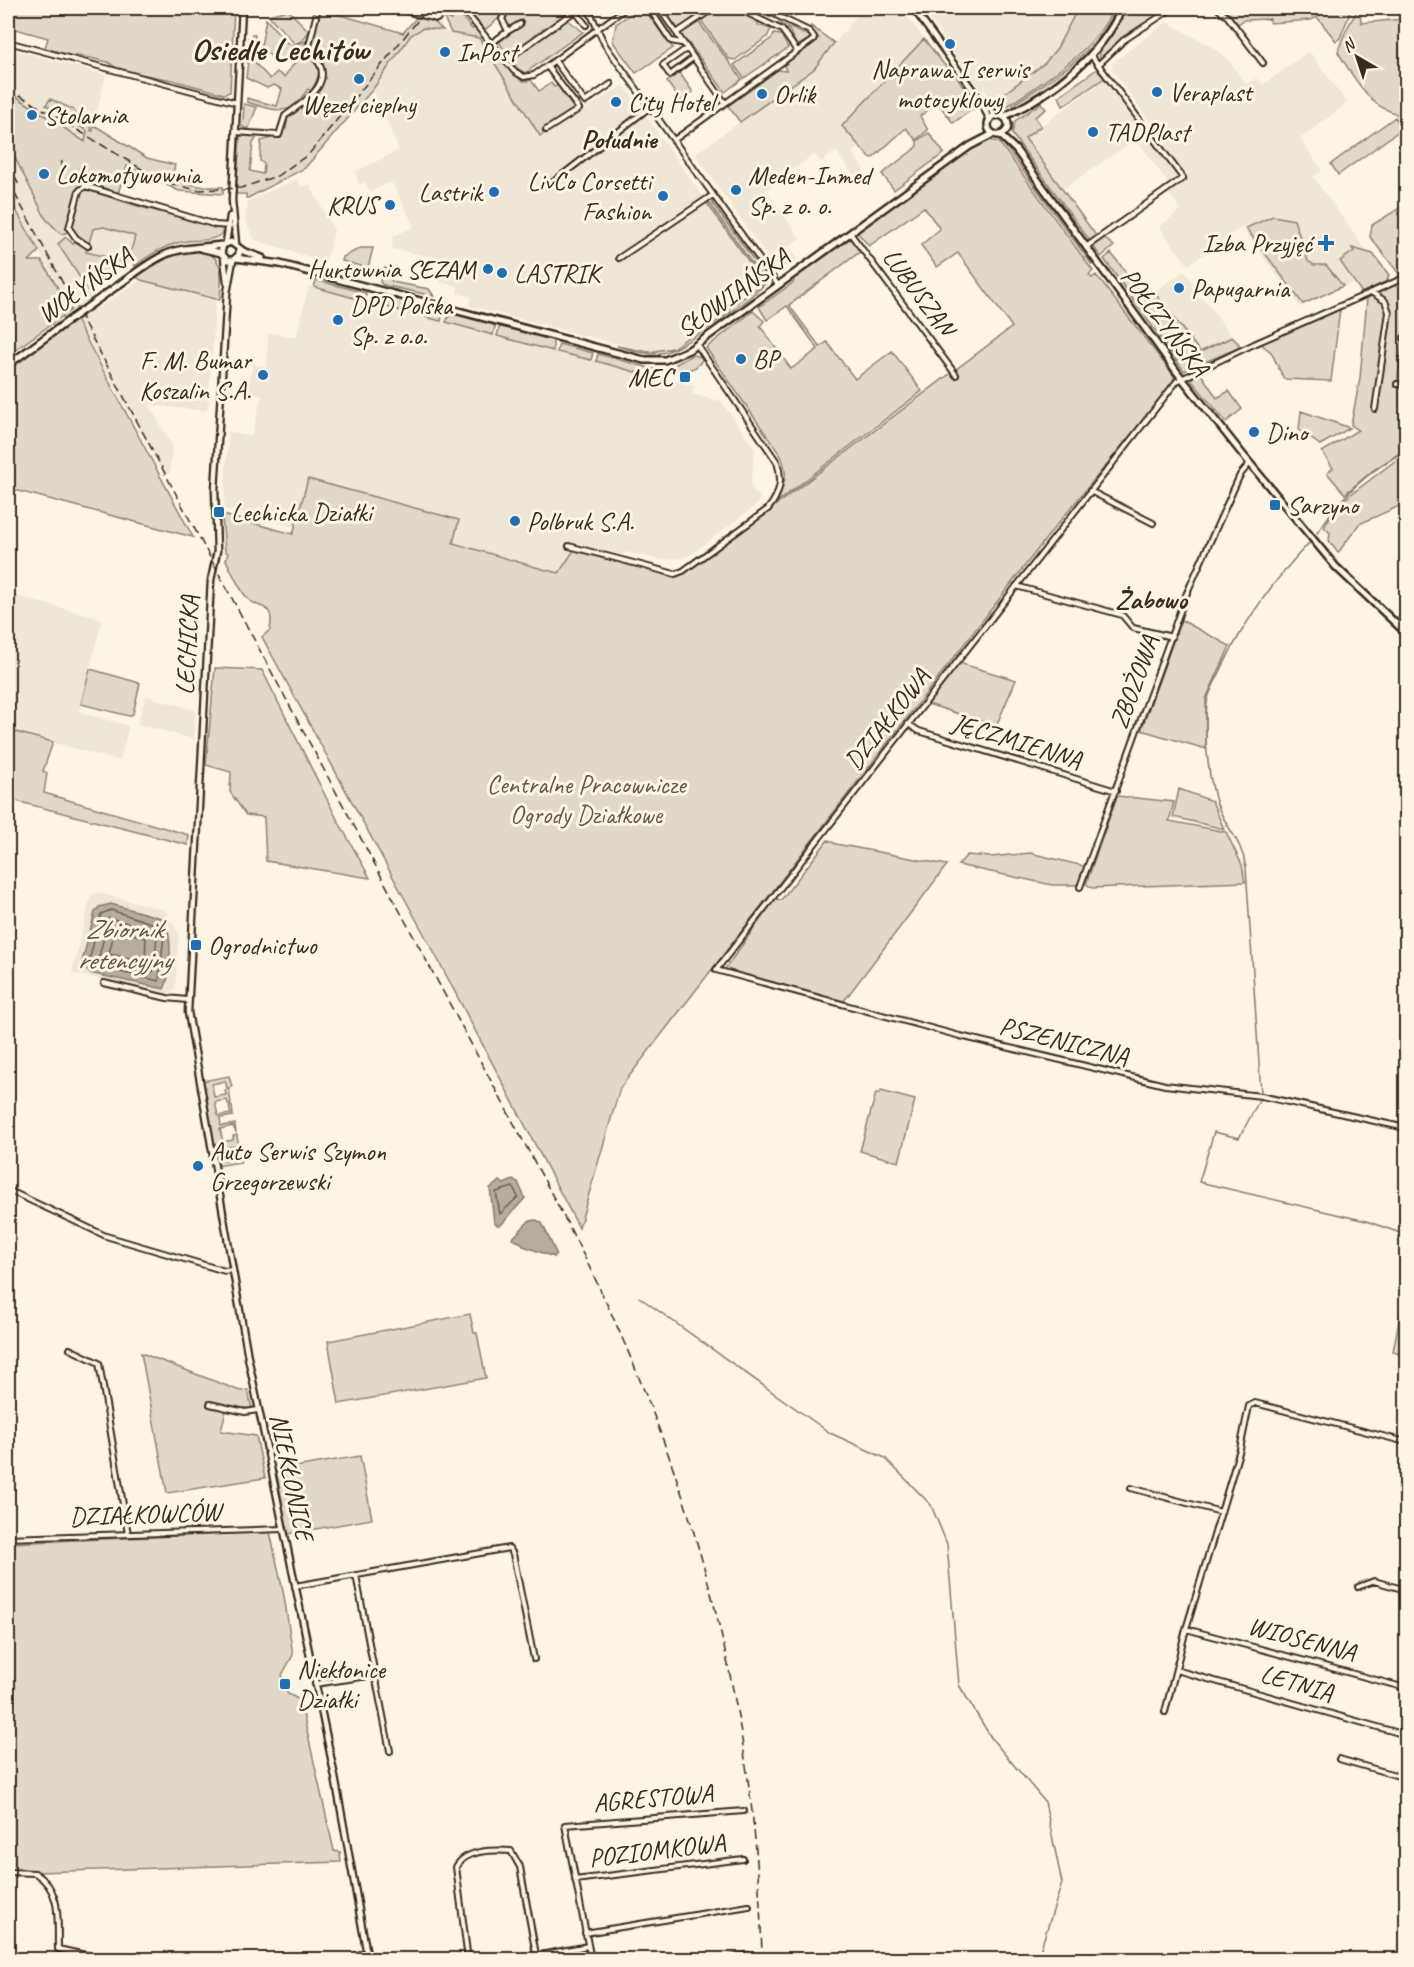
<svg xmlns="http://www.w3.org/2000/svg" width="1414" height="1967" font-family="Caveat,sans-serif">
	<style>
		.built { fill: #eee6d6 }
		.green { fill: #e0d8c8; stroke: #8e8173; stroke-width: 1.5 }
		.water { fill: #b7ad9e; stroke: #85796b; stroke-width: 1.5 }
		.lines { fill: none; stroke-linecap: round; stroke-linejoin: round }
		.shore { stroke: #6d5e51; stroke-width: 1.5 }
		.stream { stroke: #85796b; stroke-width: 1.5 }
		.minor-casing { stroke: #3b2a1e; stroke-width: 8 }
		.tertiary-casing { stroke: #3b2a1e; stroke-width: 9 }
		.secondary-casing { stroke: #3b2a1e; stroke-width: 10 }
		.minor { stroke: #fcf5e5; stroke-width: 4 }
		.tertiary { stroke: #fcf5e5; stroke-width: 4.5 }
		.secondary { stroke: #fcf5e5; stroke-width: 5 }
		.rail { stroke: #3b2a1e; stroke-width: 1.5; stroke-dasharray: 9 4.5; stroke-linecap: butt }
		.secondary-bridge-casing { stroke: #3b2a1e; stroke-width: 10; stroke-linecap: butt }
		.secondary-bridge { stroke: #fcf5e5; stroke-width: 5 }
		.poi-dot { fill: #1f6fb2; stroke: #fcf5e5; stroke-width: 2 }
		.labels { text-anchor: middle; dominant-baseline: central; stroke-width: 6; stroke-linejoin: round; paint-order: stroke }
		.poi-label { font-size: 26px; fill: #3b2a1e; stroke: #fcf5e5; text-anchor: start }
		.street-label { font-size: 26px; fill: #3b2a1e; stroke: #fcf5e5 }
		.park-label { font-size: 26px; fill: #645648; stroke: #fcf5e5 }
		.neighbourhood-label { font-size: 27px; font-weight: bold; fill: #3b2a1e; stroke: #fcf5e5 }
		.water-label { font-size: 27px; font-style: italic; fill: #605144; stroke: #fcf5e5 }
		.district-label { font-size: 32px; font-weight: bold; fill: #3b2a1e; stroke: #fcf5e5 }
	</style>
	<rect width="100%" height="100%" fill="#fcf5e5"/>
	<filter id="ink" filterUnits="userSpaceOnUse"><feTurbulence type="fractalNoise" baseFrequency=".0167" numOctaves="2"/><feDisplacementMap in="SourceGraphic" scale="12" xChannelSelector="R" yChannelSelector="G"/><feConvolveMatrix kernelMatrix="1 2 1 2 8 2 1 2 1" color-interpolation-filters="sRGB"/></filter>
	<g filter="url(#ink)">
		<!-- built -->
		<path class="built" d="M863,8H901L924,39L842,126L860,147L852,153L864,169L854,176L836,151L821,162L814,154L766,190L800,238L788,247L797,259L786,267L774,266L695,154L814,69Z
			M922,8H1078L1057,48L1045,63L993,102L984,89L981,91Z
			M1167,22L1214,48L1230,62L1246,84L1257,78L1263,85L1309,51L1347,103L1300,139L1322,170L1313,177L1380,270L1300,307L1242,228L1267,209L1188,265L1159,227L1181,210L1167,191L1172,188L1136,139L1063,189L1025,138L1105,79L1158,149L1166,144L1112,69V63Z
			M423,28L479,38L540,136L624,85L764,283L673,348L649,352L469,306L471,297L457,293L458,286L439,282L444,259L392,249L393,237L414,226L393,184L388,183L370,192L365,182L359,185L355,172L399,150L373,89L411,35Z
			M8,48L106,75L94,123L62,105L64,117L88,131L82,163L56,228L86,251L93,229L105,227L135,235L128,262L88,290L98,308L141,280L216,299L208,407L205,411L149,405L172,445L170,472L164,475L8,196Z
			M297,179L302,188L309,184L334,230L326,262L255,240L245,221L248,201Z
			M1184,271L1199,291L1198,297L1206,301L1232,337L1200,352L1154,292Z
			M309,286L694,386L692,394L721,401L755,449L751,484L755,494L760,495L759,503L692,554L682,558L661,560L625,552L623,555L579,544L559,573L453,543L459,520L308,479L295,527L224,509L228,431L251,437L262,396L247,390L253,364L267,367L268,333L296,337Z
			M8,594L102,619L79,712L129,726L120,761L8,730Z
			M146,696L195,710L194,739L137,724Z
			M96,892L165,910L179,933L175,989L167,995L72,973L91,894L95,895Z"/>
		<!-- green -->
		<path class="green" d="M8,8H234L230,92L224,94L172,80L119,70L108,62L76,55L74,57L45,48L48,38L8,27Z
			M450,8L460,10L459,13L472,29L475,28C483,36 515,78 521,80C526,82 527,81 531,80L539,91L551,83L554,87L558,85L574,109L543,129L545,133L540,136L479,38L451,33L443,16L451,20L455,16Z
			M466,8H503L499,18L485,30Z
			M510,8H563L568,14L507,55L499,42L524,24L522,20L512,28L507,24L504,13Z
			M639,8H643L673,48L636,73L613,42L616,24Z
			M662,8H704L679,30Z
			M718,8H731L758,21V25L771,29L767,37L735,60L729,59L702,22L703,18Z
			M1078,8H1114C1091,57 1043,80 1001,111L993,108L987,101L990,98L994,101L1045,63L1057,48Z
			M1117,8H1119C1097,55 1054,82 1012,111L1013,105C1055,75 1093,57 1117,8Z
			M1124,8H1168L1119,41L1100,59C1096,51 1120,20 1124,8Z
			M1221,8H1352L1340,38L1336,41L1317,17L1311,20L1270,23V19L1244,20L1238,24Z
			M1360,8L1361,23L1403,19L1406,16V124C1397,109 1388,114 1376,103C1360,89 1349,70 1338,52C1340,42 1352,16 1360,8Z
			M320,9L403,33L416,18L433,21L443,30L423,28L411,35L373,89L305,168L248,198H246V194H236L240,136L251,135L256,139L253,143L250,171L263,174L264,164L260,161L261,141L281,135L283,129H286L288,115C310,105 320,91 324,68L310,49Z
			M288,10L309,31L303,40L295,44L268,15Z
			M266,19L286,42L293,46L308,40L300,50L296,48L284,64L277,63L261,46Z
			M567,19L583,32L525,73L518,69L511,60Z
			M697,20L742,79L725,92L688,42L685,44L680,32Z
			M780,20H782L781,24L806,35L810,34V39L797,46L788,28L785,30L778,25Z
			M811,26L834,43L814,69L740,122L728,106L778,70L786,71L784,65L819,38L811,30Z
			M252,34L255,35L253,47L258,48L260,54L253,61L270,79L277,72L284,77L307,47C309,69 330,60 311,91L308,89L301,98L303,100C282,117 272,109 247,102V98L250,99L277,106L282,89L274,85L267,88L246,78L250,43L248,38H251Z
			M774,34L781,35L788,48L744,78L734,65L772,38Z
			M924,39L946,67L952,70L977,106L953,123L938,103L920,116L928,130L916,140L906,128L873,158L869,157L842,126Z
			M1097,69L1106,77L1063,106L1059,96Z
			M679,72L693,92L681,101L667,82Z
			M8,91L85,142L87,131L46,105L50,99L74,110L75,114L92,120L91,131H93L94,125L147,158L175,165L171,180L204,187H223V194L179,191L127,166L118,193L93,185L80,167L78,172L81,179L66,233L61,234L46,219L8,144Z
			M1041,103L1046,109L1035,117L1041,126L1025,138L1097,237L1090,241L1012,134L1015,121Z
			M244,104L257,107L248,130L240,125L243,121Z
			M1395,117L1403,128L1338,175L1331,164Z
			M929,133L944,153L894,190L882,174L917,147V141Z
			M984,139L999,142L1093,271L1089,275L1092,278L1096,275L1174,376L1173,384L1055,527L620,1088L579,1228L436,956L262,637L270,630C275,602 261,611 248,599C239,589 232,572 226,560L228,553L225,551L222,517L223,515L293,534L308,479L459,520L453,543L546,570L559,573L574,550L606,559L684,574L1012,327L958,253L937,267L921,245L940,229L924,207L869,246L857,232Z
			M1007,143L1095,263L1092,265L1005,146Z
			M84,189L144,208L222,227L223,233C210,244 193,238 177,243C161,247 148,256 135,266L131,260L88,290L58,244L66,237L73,244L77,241L87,249L86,252L128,262L135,236L104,227L93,229L89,243L83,241L71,227L81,191Z
			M8,196L39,251L29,261H42L71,310L8,355Z
			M710,200L716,203L768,275L765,276Z
			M708,201L766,283C750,299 682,350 662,353C647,356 631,350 617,346L649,352L673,348L764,283L706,202Z
			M1406,204V272L1400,275L1370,237L1372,225Z
			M1273,216L1294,220L1308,261L1314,265H1326L1343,286L1303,304L1246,228Z
			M851,236L861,251L789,305L820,347L827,342L855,379L892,351L922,391L777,502C783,482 790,479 781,456L706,348L753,311L764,321L760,326L791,369L818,349L787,306L767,320L759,307L794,282L792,278Z
			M1104,238L1114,246L1101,257L1093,246Z
			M361,248H373L368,268L342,261L343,257Z
			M1352,248L1373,254L1389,275L1387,281L1362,293L1340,261L1354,251Z
			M199,249C227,258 221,275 220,300L141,280L135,276L175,252Z
			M1111,253L1146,298L1154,292L1200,352L1232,337L1239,344L1238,348L1184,371L1104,259Z
			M1100,262L1107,268L1179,370Z
			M384,268L389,269L392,282L429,289L434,296L383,285L380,282Z
			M316,280L366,293L365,301L314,287Z
			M1406,280V307L1397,385L1406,387V449L1372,471L1345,494L1327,473L1333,468L1322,452L1358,430L1351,425L1360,378L1367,298Z
			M378,293L441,310L443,313L441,321L371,303L374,294Z
			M1340,309L1331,381L1284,379L1271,352L1261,344Z
			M451,312L492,323L495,327L493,335L446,322Z
			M76,320L193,537L11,489L8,491V369Z
			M504,326L553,339V351L497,336L499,328Z
			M559,344L593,353L591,360L557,352Z
			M598,354L661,371L660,379L596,361Z
			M692,355L703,357C699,370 685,372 673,370L676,364Z
			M1199,371L1217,398L1229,391L1242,409L1226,422L1192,381L1193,375Z
			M1301,411L1350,428L1320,445L1299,430Z
			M1406,456V503L1359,524L1338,553L1329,541L1330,533L1324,527L1337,505L1395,461Z
			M1181,620L1230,646L1206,699V749L1141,730Z
			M959,663L1016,680L996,726L928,704Z
			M215,668L262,670L337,819L370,878L266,861L264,817L246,815L230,792L231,772L206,765Z
			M90,669L140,683L133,714L129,716L81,704Z
			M8,730L53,742L43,771L47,773L44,793L189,835L188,845L8,799Z
			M1179,789L1212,801L1224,829L1173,817Z
			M1117,796L1174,802L1169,821L1226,832L1242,865L1245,882L1092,888L1086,884Z
			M828,840L836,844L947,865L844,1001L725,969L775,899L781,900Z
			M1030,853L1084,866L1082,879L1076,885H1052L958,865L967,855L991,857Z
			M229,1076L232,1087L227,1088L225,1081L212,1084L214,1097L226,1095L225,1090L229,1089L231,1104H228L227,1100L215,1102L218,1116L231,1114L229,1107L232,1106L233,1116L220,1118L221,1126L235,1124L236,1133L233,1126L220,1129L223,1142L233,1140V1136L237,1135L239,1151L237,1152L235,1146L222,1148L224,1161L238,1159L237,1154L240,1153L241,1162L217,1166L202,1081Z
			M881,1091L915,1100L899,1162L860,1151L876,1093L880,1094Z
			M1406,1309V1358L1393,1351L1400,1315Z
			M470,1314L474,1333H477L486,1378L339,1404L328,1341Z
			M141,1353L240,1391L248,1390L252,1409L219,1405L218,1408L226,1411L221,1431L256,1436L265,1478L167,1493Z
			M360,1456L372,1519L288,1534L276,1470Z
			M270,1532L284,1596L293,1655L282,1675V1683L288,1694L300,1700L334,1851L340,1852L341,1862L38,1872L8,1869V1543Z"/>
		<!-- water -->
		<path class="water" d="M111,904L161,918C174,928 171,975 164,989L90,973L82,962L95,912L99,907Z
			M513,1180L518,1182L525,1198L501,1225H497L494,1222L490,1188L500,1181L504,1184Z
			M536,1220L542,1223L556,1253L554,1257L523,1246L522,1243L512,1239L529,1221Z"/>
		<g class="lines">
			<!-- shore -->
			<path class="shore" d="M111,910L160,926L164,934L159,981L90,965L89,961L101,914Z
				M109,918L155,931L157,936L153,972L98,960Z
				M115,929L146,938L145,961L109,954Z
				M513,1187L518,1197L500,1214L496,1192Z"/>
			<!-- stream -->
			<path class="stream" d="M1317,533C1340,497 1368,470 1406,451
				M1261,1093L1246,868C1242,838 1222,825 1215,798C1207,768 1204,734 1207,703C1208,693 1215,683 1219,674C1242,624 1272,582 1309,543
				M1260,1099L1239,1138L1214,1132L1199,1182L1366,1221L1406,1235
				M639,1297L830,1433L885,1458L931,1505L947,1544L959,1685L992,1739L1045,1802L1062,1883L1037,1960"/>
			<!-- minor casing -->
			<g class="minor-casing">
				<path id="minor" d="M394,8L437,19L447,8
					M462,8L514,71L524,77L534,75L547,66L626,8
					M588,8L605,45L778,285
					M651,8V11L671,41L681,43
					M659,8L725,103
					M737,8L782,30L797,51
					M1217,8L1228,17L1263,63
					M415,14L420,8
					M508,31L520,24
					M678,32L714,8
					M8,42L237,103
					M493,42L508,31L502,19L507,8
					M686,49L663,65L670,75L693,58
					M506,60L575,11L586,25
					M555,61L585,102L611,84
					M1099,64L1124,40L1173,8
					M546,130L579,109L547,66
					M235,132L279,135L285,116C299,105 330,88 320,65C317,59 312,55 308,50L318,8
					M674,140L813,40L814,37L809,31L761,8
					M548,186L650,107
					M850,233L956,375
					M88,246L76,238L69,228L79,191L85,186L216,225L230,226
					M1086,247L1183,178L1091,55
					M619,258L713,195
					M1406,277L1254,344L1177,381L716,970L960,1036L1165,1085L1261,1096L1406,1128
					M1371,292L1385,301L1389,312L1375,409
					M1404,338H1406
					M1401,360L1406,362
					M1397,384L1406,385
					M1090,491L1153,523
					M569,546L675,574L683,571L768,509C780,494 783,480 777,462L697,345
					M1016,586L1122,615L1133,628L1172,637
					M908,724L919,731L1116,791
					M1080,887L1186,595L1240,475L1250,463
					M104,983L167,998L187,1000
					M8,1190L106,1236L225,1271L232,1270
					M70,1349L99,1363L128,1534
					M210,1404L245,1412L258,1410
					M1131,1488L1221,1512
					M8,1538L283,1529
					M356,1575L375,1675
					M295,1586L509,1548L513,1554L534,1659
					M1358,1587L1374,1581L1406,1590
					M1186,1629L1406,1688
					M1176,1670L1406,1735
					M315,1684L375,1675L390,1751
					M1165,1712L1186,1629L1240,1449L1249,1406L1255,1403L1406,1442
					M1339,1759L1406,1778
					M8,1872L35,1873C63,1891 57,1920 58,1949L109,1960
					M575,1880L743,1859
					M585,1933L749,1906
					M341,1960L367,1952
					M468,1960L456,1867C465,1849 494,1850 511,1851L520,1867L537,1960
					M513,1960L588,1946
					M591,1960L565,1825L744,1811
					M722,1960L748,1955"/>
			</g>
			<!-- tertiary casing -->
			<g class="tertiary-casing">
				<path id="tertiary" d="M913,8L978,97L990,120
					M982,101L997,116
					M226,243L230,216
					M236,244L232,200L242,8
					M224,258L227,282
					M233,260L227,293L215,490L217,551L211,580L188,1012L248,1357L335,1777L368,1960"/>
			</g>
			<!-- secondary casing -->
			<g class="secondary-casing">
				<path id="secondary" d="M988 125a10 10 0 1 1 20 0a10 10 0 1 1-20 0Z
					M1003,117C1050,95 1101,57 1122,8
					M1000,135L1016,150L1177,372L1243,455L1336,567L1406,633
					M200,248L221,253
					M239,248V255L233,260H227L221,253L223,245L231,242L243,251L262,258
					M236,258L280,264L644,360H665L689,350L970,146L993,134
					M131,276C172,246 175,250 223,245
					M8,365L72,318"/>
			</g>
			<!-- minor -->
			<use href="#minor" class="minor"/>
			<!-- tertiary -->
			<use href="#tertiary" class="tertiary"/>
			<!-- secondary -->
			<use href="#secondary" class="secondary"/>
			<!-- rail -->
			<path class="rail" d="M8,88L163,182L198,190L241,188L277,176L309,154L428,8
				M8,164L20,187
				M61,167L62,161
				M8,181L563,1215C685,1447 757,1697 762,1960"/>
			<!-- secondary-bridge casing -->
			<g class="secondary-bridge-casing">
				<path id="secondary-bridge" d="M72,318L131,276"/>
			</g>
			<!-- secondary-bridge -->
			<use href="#secondary-bridge" class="secondary-bridge"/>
		</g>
	</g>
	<!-- markers -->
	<g class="poi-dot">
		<circle cx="950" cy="44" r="6"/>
		<circle cx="445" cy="52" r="6"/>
		<circle cx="359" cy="79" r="6"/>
		<circle cx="1157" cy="92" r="6"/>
		<circle cx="762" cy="94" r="6"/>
		<circle cx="616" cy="102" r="6"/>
		<circle cx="32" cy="115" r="6"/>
		<circle cx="1093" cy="132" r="6"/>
		<circle cx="44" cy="174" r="6"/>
		<circle cx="736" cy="190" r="6"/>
		<circle cx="494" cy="192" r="6"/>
		<circle cx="663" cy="196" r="6"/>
		<circle cx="390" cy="205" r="6"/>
		<path d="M1323 234h6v6h6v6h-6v6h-6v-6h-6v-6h6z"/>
		<circle cx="488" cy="269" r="6"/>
		<circle cx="502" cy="273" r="6"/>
		<circle cx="1179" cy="288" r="6"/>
		<circle cx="338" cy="320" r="6"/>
		<circle cx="741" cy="359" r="6"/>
		<circle cx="263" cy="375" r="6"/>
		<rect x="679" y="371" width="12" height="12" rx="3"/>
		<circle cx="1254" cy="432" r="6"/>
		<rect x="1269" y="499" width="12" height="12" rx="3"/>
		<rect x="213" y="506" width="12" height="12" rx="3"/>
		<circle cx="515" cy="521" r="6"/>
		<rect x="190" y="939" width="12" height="12" rx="3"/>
		<circle cx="198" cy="1166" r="6"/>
		<rect x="279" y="1678" width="12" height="12" rx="3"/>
	</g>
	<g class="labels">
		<!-- poi labels -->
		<g class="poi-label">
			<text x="457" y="52">InPost</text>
			<text x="950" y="69" text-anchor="middle">Naprawa I serwis<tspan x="950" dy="30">motocyklowy</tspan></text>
			<text x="1169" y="92">Veraplast</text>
			<text x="774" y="94">Orlik</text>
			<text x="628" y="102">City Hotel</text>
			<text x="359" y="104" text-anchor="middle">Węzeł cieplny</text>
			<text x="44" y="115">Stolarnia</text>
			<text x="1105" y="132">TADPlast</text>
			<text x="56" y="174">Lokomotywownia</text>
			<text x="748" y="175">Meden-Inmed<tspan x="748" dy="30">Sp. z o. o.</tspan></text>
			<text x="651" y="181" text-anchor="end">LivCo Corsetti<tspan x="651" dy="30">Fashion</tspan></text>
			<text x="482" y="192" text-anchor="end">Lastrik</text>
			<text x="378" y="205" text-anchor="end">KRUS</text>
			<text x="1312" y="243" text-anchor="end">Izba Przyjęć</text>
			<text x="476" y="269" text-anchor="end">Hurtownia SEZAM</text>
			<text x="514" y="273">LASTRIK</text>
			<text x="1191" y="288">Papugarnia</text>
			<text x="350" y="305">DPD Polska<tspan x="350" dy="30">Sp. z o.o.</tspan></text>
			<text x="753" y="359">BP</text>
			<text x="251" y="360" text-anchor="end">F. M. Bumar<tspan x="251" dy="30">Koszalin S.A.</tspan></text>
			<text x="673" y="377" text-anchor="end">MEC</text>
			<text x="1266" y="432">Dino</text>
			<text x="1287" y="505">Sarzyno</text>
			<text x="231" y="512">Lechicka Działki</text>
			<text x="527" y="521">Polbruk S.A.</text>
			<text x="208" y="945">Ogrodnictwo</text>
			<text x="210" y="1151">Auto Serwis Szymon<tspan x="210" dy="30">Grzegorzewski</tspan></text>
			<text x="297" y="1669">Niekłonice<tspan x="297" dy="30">Działki</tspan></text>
		</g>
		<!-- street labels -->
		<g class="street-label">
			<text transform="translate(85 285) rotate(-36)">WOŁYŃSKA</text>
			<text transform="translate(919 292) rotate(53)">LUBUSZAN</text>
			<text transform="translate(733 293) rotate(-36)">SŁOWIAŃSKA</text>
			<text transform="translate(1165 322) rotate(53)">POŁCZYŃSKA</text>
			<text transform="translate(187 645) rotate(-87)">LECHICKA</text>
			<text transform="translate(1134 682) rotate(-70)">ZBOŻOWA</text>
			<text transform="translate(887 719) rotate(-52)">DZIAŁKOWA</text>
			<text transform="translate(1017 741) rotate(17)">JĘCZMIENNA</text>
			<text transform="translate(1064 1041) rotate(14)">PSZENICZNA</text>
			<text transform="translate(292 1477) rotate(78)">NIEKŁONICE</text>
			<text transform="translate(145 1514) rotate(-2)">DZIAŁKOWCÓW</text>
			<text transform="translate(1302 1639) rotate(15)">WIOSENNA</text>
			<text transform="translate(1297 1683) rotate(16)">LETNIA</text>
			<text transform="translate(653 1798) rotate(-5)">AGRESTOWA</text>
			<text transform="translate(657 1850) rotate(-7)">POZIOMKOWA</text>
		</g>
		<!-- park labels -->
		<g class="park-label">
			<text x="586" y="784">Centralne Pracownicze<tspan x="586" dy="30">Ogrody Działkowe</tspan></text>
		</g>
		<!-- neighbourhood labels -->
		<g class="neighbourhood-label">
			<text x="619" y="139">Południe</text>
			<text x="1151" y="599">Żabowo</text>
		</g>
		<!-- water labels -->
		<g class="water-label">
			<text x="124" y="929">Zbiornik<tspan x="124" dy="31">retencyjny</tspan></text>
		</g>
		<!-- district labels -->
		<g class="district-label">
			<text x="280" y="49">Osiedle Lechitów</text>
		</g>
	</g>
	<!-- margin -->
	<rect width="1414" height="1967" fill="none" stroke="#fcf5e5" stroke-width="30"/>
	<rect x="15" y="15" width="1384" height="1937" fill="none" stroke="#3b2a1e" stroke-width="2" filter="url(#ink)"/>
	<!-- north arrow -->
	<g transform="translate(1357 57) rotate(321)" stroke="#fcf5e5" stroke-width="4.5" paint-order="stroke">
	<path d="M0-4.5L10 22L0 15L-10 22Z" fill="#3b2a1e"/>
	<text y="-9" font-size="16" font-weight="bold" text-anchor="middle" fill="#3b2a1e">N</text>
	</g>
</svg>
